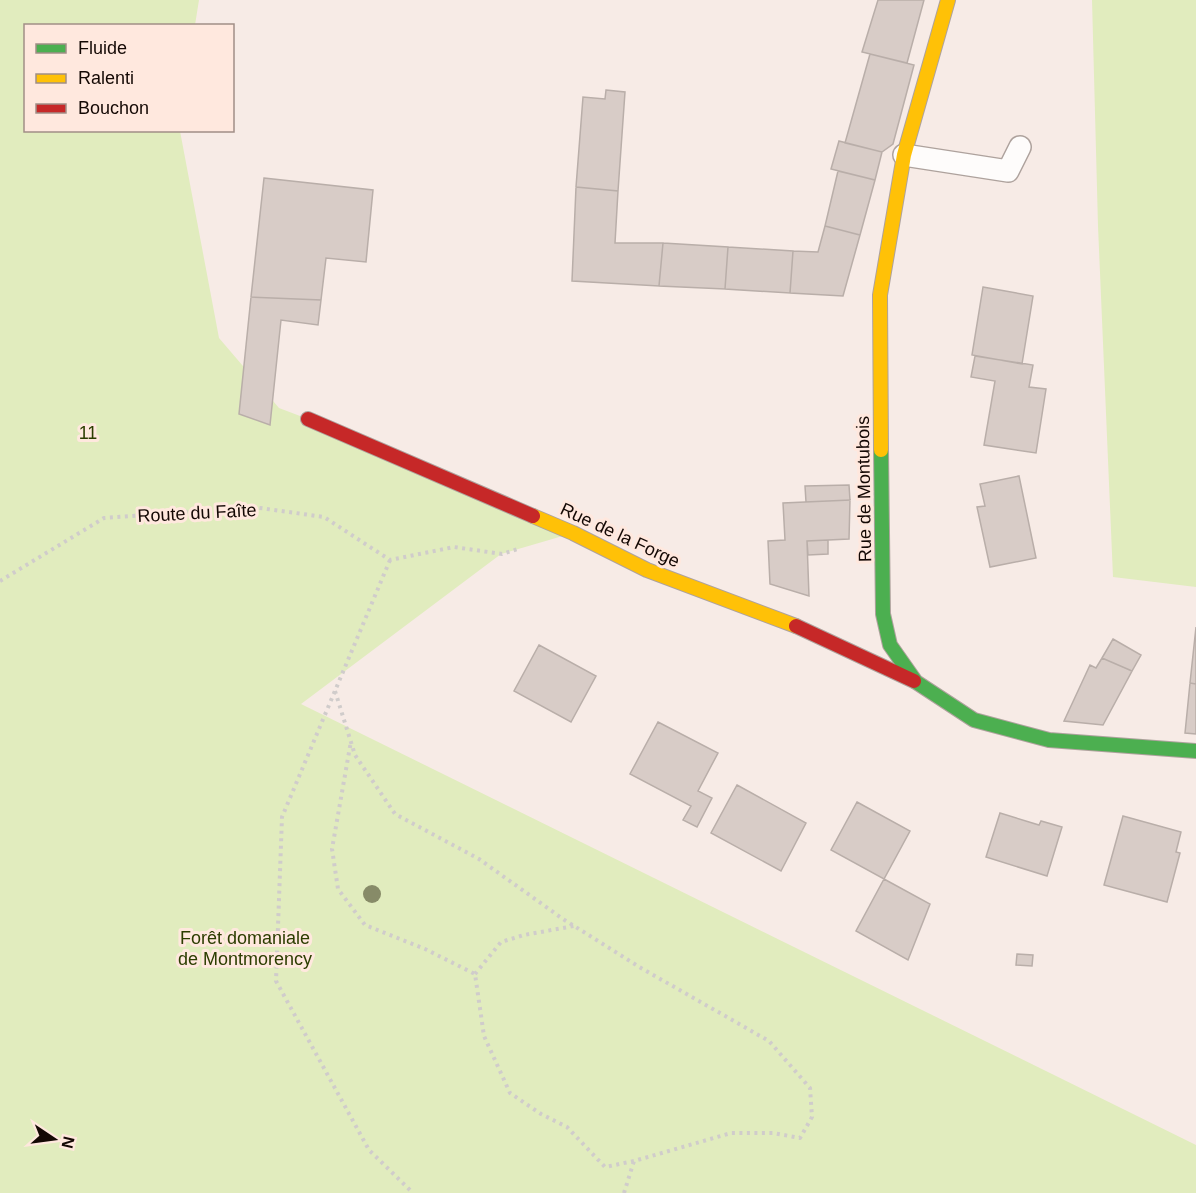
<svg xmlns="http://www.w3.org/2000/svg" width="1196" height="1193" font-family="Arial,sans-serif">
	<style>
		.green { fill: #e1ecbe }
		.building { fill: #d8ccc7; stroke: #b9aea9; stroke-width: 1.5 }
		.lines { fill: none; stroke-linecap: round; stroke-linejoin: round }
		.lane-casing { stroke: #aea29d; stroke-width: 24 }
		.fast-casing { stroke: #aea29d; stroke-width: 16 }
		.slow-casing { stroke: #aea29d; stroke-width: 16 }
		.jam-casing { stroke: #aea29d; stroke-width: 16 }
		.path { stroke: #d0cccb; stroke-width: 4; stroke-dasharray: 3 4.5; stroke-linecap: butt }
		.lane { stroke: #fefcfb; stroke-width: 21 }
		.fast { stroke: #4caf50; stroke-width: 14 }
		.slow { stroke: #ffc107; stroke-width: 14 }
		.jam { stroke: #c62828; stroke-width: 14 }
		.tree { fill: #878b68 }
		.labels { text-anchor: middle; dominant-baseline: central; stroke-width: 6; stroke-linejoin: round; paint-order: stroke }
		.park-label { font-size: 18px; fill: #2c3d00; stroke: #ffe8de }
		.street-label { font-size: 18px; fill: #140804; stroke: #ffe8de }
	</style>
	<rect width="100%" height="100%" fill="#f7ebe6"/>
	<!-- green -->
	<path class="green" d="M0,0H199L195,25L26,26V130L180,131L219,338L279,408L308,419L573,533L501,554L301,704L1196,1145V1193H0Z
		M1092,0H1196V587L1113,577L1098,226Z"/>
	<!-- building -->
	<path class="building" d="M878,0H924L907,63L862,52Z
		M870,54L914,65L893,144L882,152L845,143Z
		M606,90L625,92L618,191L576,187L583,97L605,99Z
		M839,141L882,152L875,180L831,169Z
		M838,171L875,180L860,235L825,226Z
		M264,178L373,190L366,262L326,258L321,300L251,297Z
		M576,187L618,191L615,243H663L659,286L572,281Z
		M825,226L860,235L843,296L790,293L793,251L818,252Z
		M663,243L728,247L725,289L659,286Z
		M728,247L793,251L790,293L725,289Z
		M983,287L1033,296L1022,364L972,355Z
		M251,297L321,300L318,325L281,320L270,425L239,414Z
		M975,356L1033,365L1029,387L1046,389L1036,453L984,445L995,381L971,377Z
		M1019,476L1036,558L990,567L977,507L985,506L980,484Z
		M849,485L850,500L806,502L805,486Z
		M850,500L849,539L807,541L809,596L770,584L768,541L785,540L783,503Z
		M828,540V554L808,555L807,541Z
		M1196,627V684L1190,683Z
		M1113,639L1141,655L1132,671L1102,658Z
		M539,645L596,676L571,722L514,691Z
		M1102,658L1132,671L1103,725L1064,721L1090,665L1096,668Z
		M1190,683L1196,684V734L1185,733Z
		M658,722L718,753L698,791L712,798L697,827L683,820L691,806L630,774Z
		M737,785L806,823L781,871L711,833Z
		M857,802L910,831L884,879L831,850Z
		M1000,813L1039,825L1041,821L1062,827L1047,876L986,857Z
		M1123,816L1181,832L1176,852L1180,853L1167,902L1104,885Z
		M884,879L930,904L908,960L856,931Z
		M1017,954L1033,955L1032,966L1016,965Z"/>
	<g class="lines">
		<!-- lane casing -->
		<g class="lane-casing">
			<path id="lane" d="M904,155L1008,171L1020,147"/>
		</g>
		<!-- fast casing -->
		<g class="fast-casing">
			<path id="fast" d="M881,450L883,614L890,645L916,682L974,720L1049,740L1196,751"/>
		</g>
		<!-- slow casing -->
		<g class="slow-casing">
			<path id="slow" d="M881,450L880,295L904,155L948,0
				M533,516L573,533L647,570L796,626"/>
		</g>
		<!-- jam casing -->
		<g class="jam-casing">
			<path id="jam" d="M308,419L533,516
				M796,626L914,681"/>
		</g>
		<!-- path -->
		<path class="path" d="M390,560L282,817L276,981L369,1150L413,1193
			M0,581L104,518L253,507L324,517L390,560L454,547L502,554L518,549
			M335,691L355,755L395,814L479,859L563,919L641,968L769,1041L810,1088L812,1117L800,1138L773,1133H731L634,1161L605,1167L567,1127L541,1114L510,1093L484,1036L475,974L425,949L365,925L338,889L332,849L351,741
			M475,974L501,942L524,935L574,926
			M624,1193L634,1161"/>
		<!-- lane -->
		<use href="#lane" class="lane"/>
		<!-- fast -->
		<use href="#fast" class="fast"/>
		<!-- slow -->
		<use href="#slow" class="slow"/>
		<!-- jam -->
		<use href="#jam" class="jam"/>
	</g>
	<!-- trees -->
	<circle class="tree" cx="372" cy="894" r="9"/>
	<g class="labels">
		<!-- park labels -->
		<g class="park-label">
			<text x="88" y="433">11</text>
			<text x="245" y="938">Forêt domaniale<tspan x="245" dy="21">de Montmorency</tspan></text>
		</g>
		<!-- street labels -->
		<g class="street-label">
			<text transform="translate(864 489) rotate(-91)">Rue de Montubois</text>
			<text transform="translate(197 513) rotate(-3)">Route du Faîte</text>
			<text transform="translate(620 535) rotate(25)">Rue de la Forge</text>
		</g>
	</g>
	<!-- legend -->
	<rect x="24" y="24" width="210" height="108" fill="#ffe8de" stroke="#a18e87" stroke-width="1.5"/>
	<rect x="36" y="44" width="30" height="9" fill="#4caf50" stroke="#a18e87" stroke-width="1.5"/>
	<text x="78" y="54" font-size="18" fill="#140804">Fluide</text>
	<rect x="36" y="74" width="30" height="9" fill="#ffc107" stroke="#a18e87" stroke-width="1.5"/>
	<text x="78" y="84" font-size="18" fill="#140804">Ralenti</text>
	<rect x="36" y="104" width="30" height="9" fill="#c62828" stroke="#a18e87" stroke-width="1.5"/>
	<text x="78" y="114" font-size="18" fill="#140804">Bouchon</text>
	<!-- north arrow -->
	<g transform="translate(54 1139) rotate(103)" stroke="#ffe8de" stroke-width="4.5" paint-order="stroke">
	<path d="M0-4.5L10 22L0 15L-10 22Z" fill="#140804"/>
	<text y="-9" font-size="16" font-weight="bold" text-anchor="middle" fill="#140804">N</text>
	</g>
</svg>
